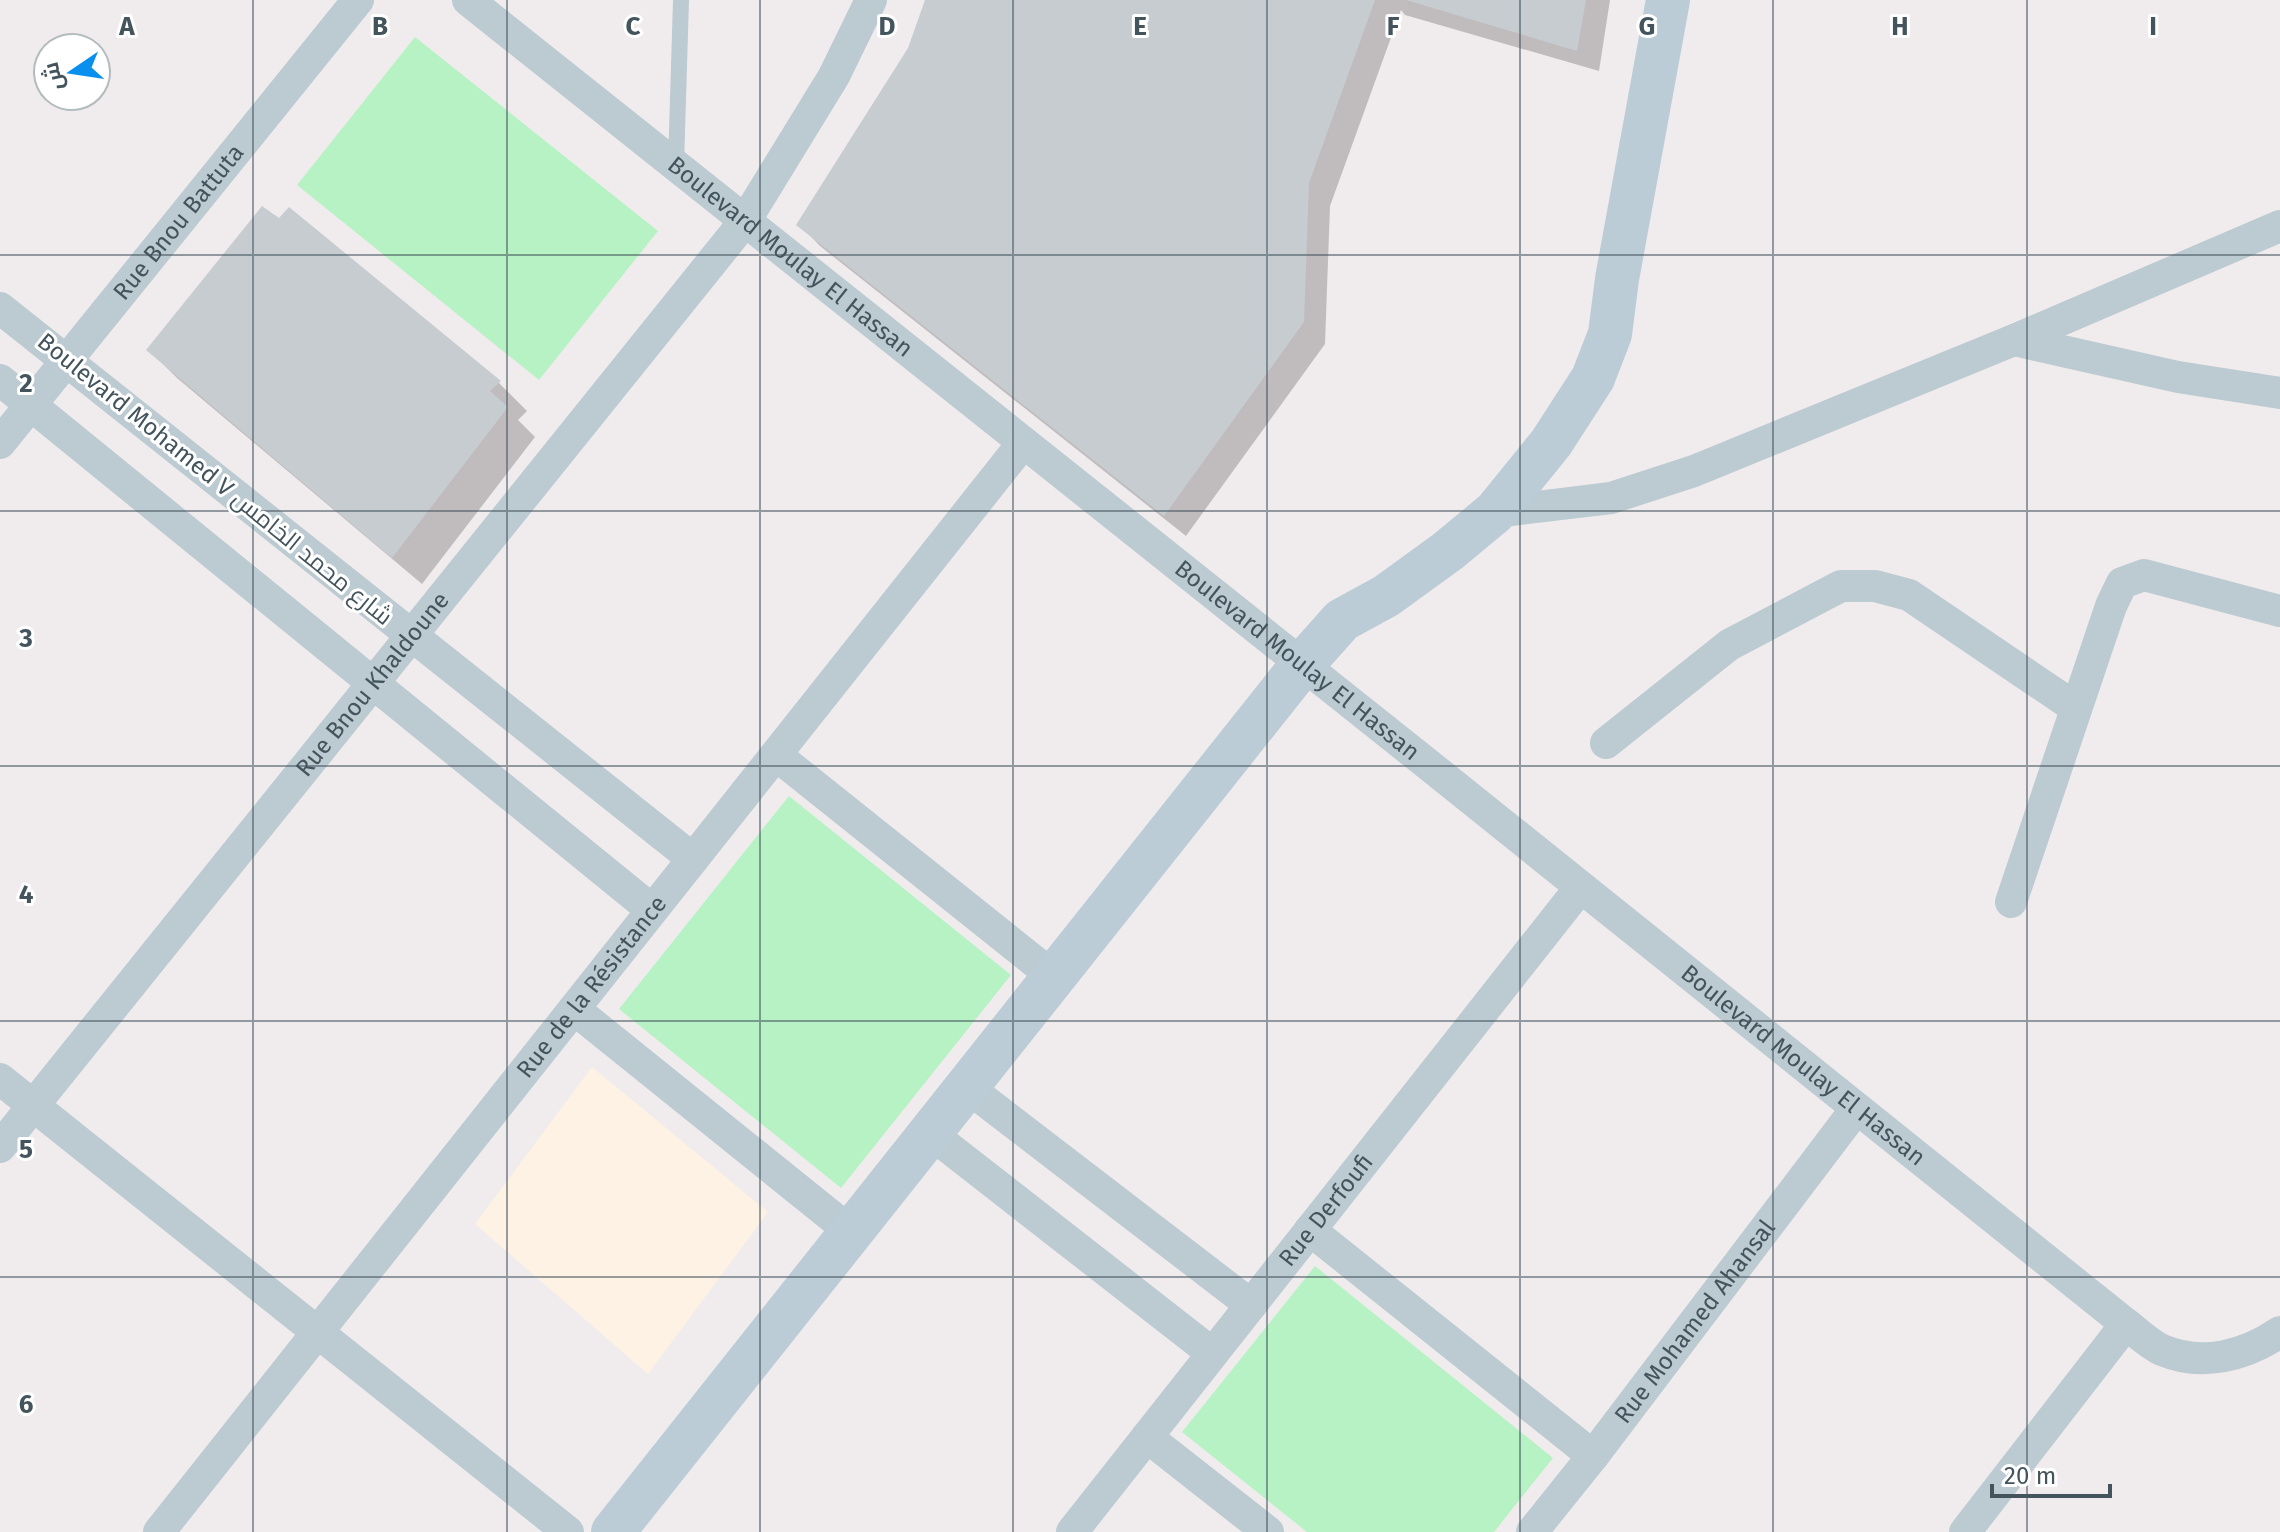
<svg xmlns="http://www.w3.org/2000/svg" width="2280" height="1532" font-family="'Fira Sans',Cairo,sans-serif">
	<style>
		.commercial { fill: #fdf2e3 }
		.green { fill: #b6f2c4 }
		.shadow { fill: #0003 }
		.building { fill: #c6ccd0 }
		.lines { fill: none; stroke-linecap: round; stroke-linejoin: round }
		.lane { stroke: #bccad1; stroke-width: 16 }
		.street { stroke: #bccad1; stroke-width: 32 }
		.secondary { stroke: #bbccd6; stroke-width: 44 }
		.grid { fill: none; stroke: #44545c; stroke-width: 2; stroke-opacity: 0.55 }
		.labels { text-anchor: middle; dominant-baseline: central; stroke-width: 6; stroke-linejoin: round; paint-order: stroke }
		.street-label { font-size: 24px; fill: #44545c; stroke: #fff }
		.grid-label { font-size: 26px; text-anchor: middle; font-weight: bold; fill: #44545c; stroke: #fff; stroke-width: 6; stroke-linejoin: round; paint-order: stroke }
	</style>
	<rect width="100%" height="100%" fill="#f0eced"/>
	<!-- commercial -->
	<path class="commercial" d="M592,1067L768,1212L648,1374L475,1224Z"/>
	<!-- green -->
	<path class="green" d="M415,37L658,231L539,380L297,185Z
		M789,796L1011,975L841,1188L619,1009Z
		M1315,1266L1553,1458L1494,1532H1307L1182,1432Z"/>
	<!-- shadow -->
	<path class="shadow" d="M927,0H1610L1599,71L1405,15L1401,10L1330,206L1325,344L1186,536L820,246L799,224L910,49Z
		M289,210L499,383L527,411L518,420L535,437L422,584L177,378L149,350Z"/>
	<!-- building -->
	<path class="building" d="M925,0H1375L1309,183L1304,322L1164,516L796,225L908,48Z
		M1406,0H1586L1577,51Z
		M262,206L279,218L289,207L501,381L490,391L508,407L392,558L146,350Z"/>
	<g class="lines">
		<!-- lane -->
		<path class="lane" d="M676,165L681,0"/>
		<!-- street -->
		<g class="street">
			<path id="s1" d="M468,0L1425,762L2126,1324C2137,1332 2149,1344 2162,1350C2202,1367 2245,1356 2280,1332"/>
			<path d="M0,308L693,859"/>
			<path d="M2014,340L2178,377L2280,393"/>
			<path d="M0,380L652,910"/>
			<path id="s2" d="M0,443L358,0"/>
			<path d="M1495,512L1611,498L1694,471L2014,340L2280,226"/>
			<path d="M1606,743L1729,645L1841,586H1875L1909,595L2076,708"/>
			<path d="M776,755L1054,977"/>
			<path d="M2011,902L2111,606L2122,583L2144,575L2280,611"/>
			<path d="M574,1009L851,1232"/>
			<path d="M0,1079L568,1532"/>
			<path d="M967,1087L1251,1305"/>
			<path d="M930,1133L1212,1353"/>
			<path id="s3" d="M0,1147L745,221L834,76L871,0"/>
			<path d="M1310,1230L1593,1456"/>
			<path d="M1147,1437L1268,1532"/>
			<path id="s4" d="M159,1532L1023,443"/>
			<path id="s5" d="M1072,1532L1580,888"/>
			<path id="s6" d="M1532,1532L1593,1456L1856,1109"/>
			<path d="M1965,1532L2126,1324"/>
		</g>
		<!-- secondary -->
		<path class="secondary" d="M613,1532L1301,666L1342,620L1386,596L1448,551L1495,512L1551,443L1593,378L1610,334L1617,279L1668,0"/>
	</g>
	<!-- grid -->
	<path class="grid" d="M253,0V1532M507,0V1532M760,0V1532M1013,0V1532M1267,0V1532M1520,0V1532M1773,0V1532M2027,0V1532M0,255H2280M0,511H2280M0,766H2280M0,1021H2280M0,1277H2280"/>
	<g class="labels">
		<!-- street labels -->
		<g class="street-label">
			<text stroke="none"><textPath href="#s2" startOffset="284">Rue Bnou Battuta</textPath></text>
			<text stroke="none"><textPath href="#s1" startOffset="412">Boulevard Moulay El Hassan</textPath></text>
			<text transform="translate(215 479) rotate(39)">Boulevard Mohamed V شارع محمد الخامس</text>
			<text stroke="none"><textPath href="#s1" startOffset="1060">Boulevard Moulay El Hassan</textPath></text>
			<text stroke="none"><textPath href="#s3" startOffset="594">Rue Bnou Khaldoune</textPath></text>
			<text stroke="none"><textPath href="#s4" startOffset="696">Rue de la Résistance</textPath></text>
			<text stroke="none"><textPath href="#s1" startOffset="1708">Boulevard Moulay El Hassan</textPath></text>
			<text stroke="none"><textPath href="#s5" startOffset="410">Rue Derfoufi</textPath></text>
			<text stroke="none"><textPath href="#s6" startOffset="266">Rue Mohamed Ahansal</textPath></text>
		</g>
	</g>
	<g class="grid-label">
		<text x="127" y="35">A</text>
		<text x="380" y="35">B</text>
		<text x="633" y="35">C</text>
		<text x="887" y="35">D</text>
		<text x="1140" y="35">E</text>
		<text x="1393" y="35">F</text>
		<text x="1647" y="35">G</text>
		<text x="1900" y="35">H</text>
		<text x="2153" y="35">I</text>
		<text x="26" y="392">2</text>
		<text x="26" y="647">3</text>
		<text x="26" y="903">4</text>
		<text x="26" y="1158">5</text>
		<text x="26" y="1413">6</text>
	</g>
	<!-- north arrow -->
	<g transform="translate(72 72) rotate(257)"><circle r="38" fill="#ffffff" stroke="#b4bbbe" stroke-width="2"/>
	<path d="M0-6L14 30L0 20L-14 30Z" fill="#098fed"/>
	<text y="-12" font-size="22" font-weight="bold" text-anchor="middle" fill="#44545c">ش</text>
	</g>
	<!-- scale -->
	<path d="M1992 1484v12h118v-12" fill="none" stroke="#44545c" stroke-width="4"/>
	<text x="2004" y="1484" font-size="24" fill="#44545c" stroke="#ffffff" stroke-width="6" paint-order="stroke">20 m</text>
</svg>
